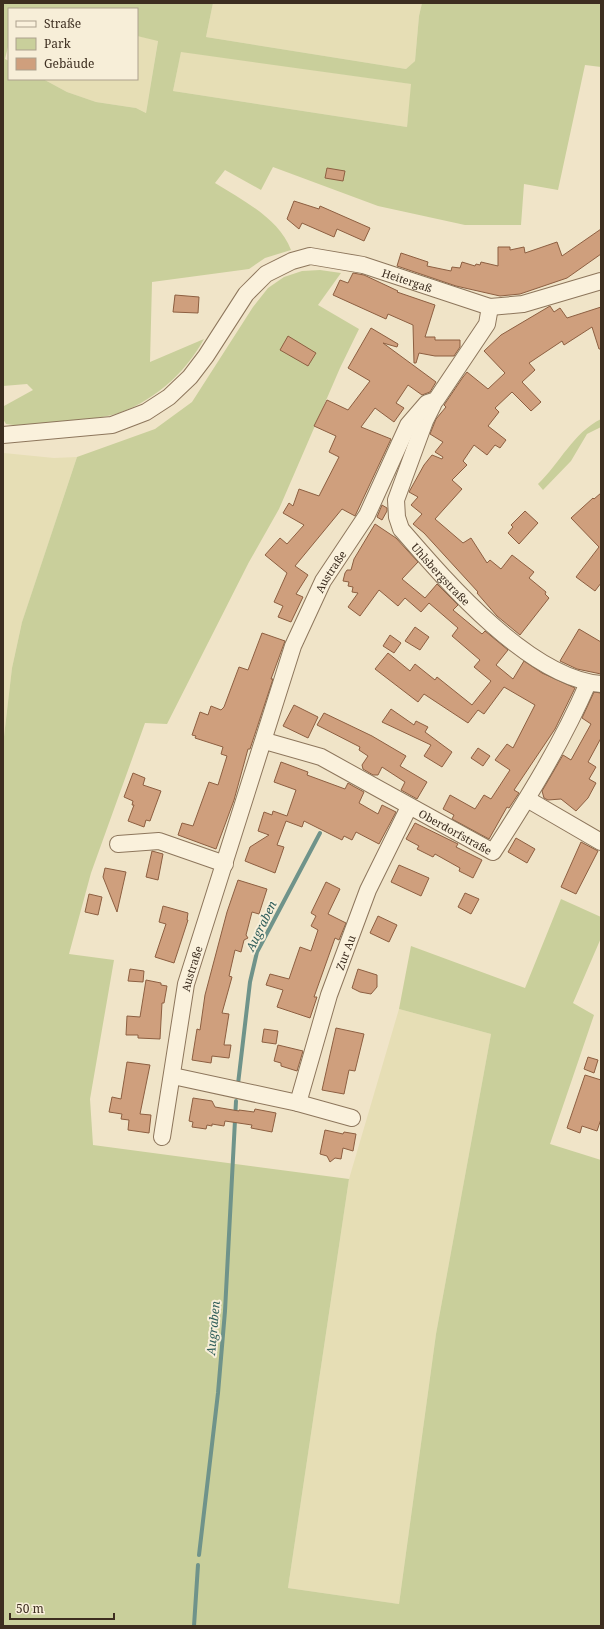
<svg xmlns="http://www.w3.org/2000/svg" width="604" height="1629" font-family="'Noto Serif',serif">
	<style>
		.farmland { fill: #e6deb5 }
		.green { fill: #c9cf9b; fill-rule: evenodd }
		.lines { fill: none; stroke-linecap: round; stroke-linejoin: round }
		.stream { stroke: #6f938a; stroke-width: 4 }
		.building { fill: #cf9f7d; stroke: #8d5f41 }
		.minor-casing { stroke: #8d765c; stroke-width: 18 }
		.minor { stroke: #faf1dc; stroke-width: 16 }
		.labels { text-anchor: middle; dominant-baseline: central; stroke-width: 4; stroke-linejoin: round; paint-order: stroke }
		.street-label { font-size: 11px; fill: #3d2e20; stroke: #f7eed8 }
		.water-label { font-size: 12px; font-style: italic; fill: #2f5d5a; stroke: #f7eed8 }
	</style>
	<rect width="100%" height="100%" fill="#f0e4c8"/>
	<!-- farmland -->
	<path class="farmland" d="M213,3H422L419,16L415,61L406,69L206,37Z
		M137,36L158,40L146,113L136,108L96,102L67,92L43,79H137Z
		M181,51L412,84L407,127L173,91Z
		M4,453L54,458L77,457L22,622L12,668L3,745Z
		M399,1009L491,1034L436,1334L399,1604L288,1588L349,1179Z"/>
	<!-- green -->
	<path class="green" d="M3,3H213L206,37L406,69L415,61L419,16L422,3H601V67L585,65L558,190L524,184L521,225H465L378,206L273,167L261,190L225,170L215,183C242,200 279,218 291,250L265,258L249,269L152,282L150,362L204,339C185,374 151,404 112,415C83,422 50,423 21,426L6,424L3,419L4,406L33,390L27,384L3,386ZM9,9H137V36L158,41L146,113L136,108L96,102L67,92L43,79H9V61L5,59L9,43ZM181,52L411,84L407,127L173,91Z
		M320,270L341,273L318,305L359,329L340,368L279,509L249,562L167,724L145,723L91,873L69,954L114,960L90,1099L93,1145L349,1179L288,1588L399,1604L436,1334L491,1034L399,1009L411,946L525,988L561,899L601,917V938L573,1003L594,1015L550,1144L601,1160V1626H3V745L12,668L22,622L77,457L155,429L192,402L253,307L268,288L284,277L302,271Z
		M601,419V427L587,434L571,461L543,490L538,484C560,463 573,433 601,419Z"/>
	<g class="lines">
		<!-- stream -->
		<path class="stream" d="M238,1084L250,982L257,952L320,833
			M199,1555L218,1393L225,1311L236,1101
			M194,1626L198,1565"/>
	</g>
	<!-- building -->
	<path class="building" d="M327,168L345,171L343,181L325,178Z
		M294,201L319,209L320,206L370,228L364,241L337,229L334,237L302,223L299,229L287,219Z
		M601,229V254L567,278L520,294L500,296L456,286L397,266L401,253L428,262L427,266L451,271L452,267L460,268L462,262L475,266L476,264L480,265L481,262L498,266V247H510V250L524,247L525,253L557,242L562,256Z
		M353,273L364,275L398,291L397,292L435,305L425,337H435V340H460V347L454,356H435L419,353L416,363H414L413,325L388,314L386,319L333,295L340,280L348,283Z
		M175,295L199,297L198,313L173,312Z
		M550,306L554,312L560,308L567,318L601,307V349H599L592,327L564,345L562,341L529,363L535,370L522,382L541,402L531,411L512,392L495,408L499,412L488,426L506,440L500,448L495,445L487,455L474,445L463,461L467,465L452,480L462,489L435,519L463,543L471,538L487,563L490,560L501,569L512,555L534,572L529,578L546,592L545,594L549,598L520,635L497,616L477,593L478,592L424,533L413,524L422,514L411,505L418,497L409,492L424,465L432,455L442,459L443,457L435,452L443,442L430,434L436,419L446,407L444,405L463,377L467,372L488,389L505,373L484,351L501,335Z
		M371,328L398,344L397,347L383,343L436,382L430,392L422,395L408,385L396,403L404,408L394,422L375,408L361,427L391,439L355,516L342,509L295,566L308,575L296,594L303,597L291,622L278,617L283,606L274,602L287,573L265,555L280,538L287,544L304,525L283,513L289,503L293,506L299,489L319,496L339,457L329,452L336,436L314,426L327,400L348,410L370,381L348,368Z
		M288,336L316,353L308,366L280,350Z
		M601,493V583L595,591L576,577L599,547L571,518L593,498L594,499Z
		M382,505L387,508V511L382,520L377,517Z
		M525,511L538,523L519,544L508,533L513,527L511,525Z
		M375,524L396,538L418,562L402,579L425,598L437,584L458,605L453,610L482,634L485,631L508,650L496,665L513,679L524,661L542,673L575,688L555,729L514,790L519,793L509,808L507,807L489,839L452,819L454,815L443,809L450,795L475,809L484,795L491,799L510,770L495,760L507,744L513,748L535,705L504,687L484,714L478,710L468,723L424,694L418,702L375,669L388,653L410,671L415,664L435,680L437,677L472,705L491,681L474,667L480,660L452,636L458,628L429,603L421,612L405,598L398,606L379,590L360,616L348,607L358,593L352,592L353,587L348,586L349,582L343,581L345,573L347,570H351L354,559Z
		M415,627L429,637L420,650L405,641Z
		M579,629L601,642V674L577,669L560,661Z
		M262,633L285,641L271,679H273L250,749H248L234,800L216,849L178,835L182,823L193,826L209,782L218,785L227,756L221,754L223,747L195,738L196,736L192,735L200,712L208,715L211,706L221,710L224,707L239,667L248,670Z
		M390,635L401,643L394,653L383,646Z
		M594,692L601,693V738L588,762L596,767L589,779L596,783L588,798L576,811L561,799L548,800L544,798L542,791L563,755L571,760L591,724L582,718Z
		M294,705L318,717L308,738L283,726Z
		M391,709L414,725L416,721L428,727L425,732L452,752L442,767L424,756L431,745L382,722Z
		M324,713L372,736L406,756L400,766L427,782L417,799L401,790L405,782L382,767L378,775H373L363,769L362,765L368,756L359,750L360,747L317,725Z
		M478,748L490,756L483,766L471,758Z
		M281,762L308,772L307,775L345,789L348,783L353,786L364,792L359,803L378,814L382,805L396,812L379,844L356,832L352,840L344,836L342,840L304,821L302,827L286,821L277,845L284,847L275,873L245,861L250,847L269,835L258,831L264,812L272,815L273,811L287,816L296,790L274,782Z
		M133,773L145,778L143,785L161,791L150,821L146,820L144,827L128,821L134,805H132L133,801L124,797Z
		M415,823L458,844L456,847L482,860L473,878L459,871L460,868L435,854L433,857L417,849L419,846L406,839Z
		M516,838L535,849L527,863L508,852Z
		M581,842L598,851L576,894L561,887Z
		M152,851L163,854L158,880L146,877Z
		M399,865L429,878L421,896L391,882Z
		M105,868L126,872L117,912L103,877Z
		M238,880L267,889L259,914L252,912L246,935L248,938L244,940L241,952L235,950L229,976L232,977L222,1013L229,1014L224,1045H231L229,1058L212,1056L211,1063L192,1060L197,1029L200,1030L205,995L227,912Z
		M326,882L340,889L328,914L346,923L339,940L335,938L314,997H317L310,1018L277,1007L283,990L266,985L270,974L289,979L300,947L311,951L318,930L311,926L316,916L311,913Z
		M465,893L479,899L471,914L458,907Z
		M89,894L102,897L98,915L85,912Z
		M163,906L188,913L187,920H188L174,963L155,957L166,924L159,922Z
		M378,916L397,925L389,942L370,933Z
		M130,969L144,971L143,982L128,981Z
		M358,969L377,975V987L371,994L360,992L352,988Z
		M146,980L161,983V985L167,986L164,1003H162L160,1039L138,1038V1035H126L127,1016L140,1017Z
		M336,1028L364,1034L355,1071L349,1070L344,1094L322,1090Z
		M264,1029L278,1031L276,1044L262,1042Z
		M278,1045L303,1051L297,1071L281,1066V1063L274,1061Z
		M588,1057L598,1060L594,1073L584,1069Z
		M127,1062L150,1065L140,1114L151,1115L149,1133L128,1130L129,1120L121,1119L122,1114L109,1112L112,1097L121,1099Z
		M585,1075L601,1080V1119L597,1131L582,1126L580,1133L567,1128Z
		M193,1098L212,1101L215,1107L239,1111V1110L254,1112L255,1109L276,1113L272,1132L251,1128L252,1125L225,1121L224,1126L212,1124V1126L207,1125L206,1129L192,1127L193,1122L189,1121Z
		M325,1130L343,1134L344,1132L356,1134L353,1151L343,1148L341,1159L335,1158L330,1162L327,1156L320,1154Z"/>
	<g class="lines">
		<!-- minor casing -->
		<g class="minor-casing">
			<g id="minor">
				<path id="s1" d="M433,405L425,421L396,500L397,517L401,529C446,581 529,678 601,684"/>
				<path id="s2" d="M3,435L112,425L146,412L169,397L190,377L206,356L246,294L266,274L292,261L310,256L363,265L490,307L523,304L601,281"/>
				<path id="s3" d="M265,741L321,757L493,852C528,798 562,743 588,683"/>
				<path d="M527,799L601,842"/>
				<path d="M118,844L159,841L225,864"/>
				<path d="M173,1076L298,1103L352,1118"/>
				<path id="s4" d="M298,1103L329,995L368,890L409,807"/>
				<path id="s5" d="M162,1137L186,984L293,646L323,581L367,515L408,425L427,403L436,400L487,324L490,307"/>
			</g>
		</g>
		<!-- minor -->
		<use href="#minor" class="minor"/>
	</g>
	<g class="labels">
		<!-- street labels -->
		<g class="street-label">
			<text stroke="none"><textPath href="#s2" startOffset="479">Heitergaß</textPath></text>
			<text stroke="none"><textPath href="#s5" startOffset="593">Austraße</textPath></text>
			<text stroke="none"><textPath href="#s1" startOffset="192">Uhlsbergstraße</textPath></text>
			<text stroke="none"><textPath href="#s3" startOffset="212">Oberdorfstraße</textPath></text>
			<text stroke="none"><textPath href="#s4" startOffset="158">Zur Au</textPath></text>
			<text stroke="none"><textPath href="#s5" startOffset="171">Austraße</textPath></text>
		</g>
		<!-- water labels -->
		<g class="water-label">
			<text transform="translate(261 926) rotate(-64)">Augraben</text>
			<text transform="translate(213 1328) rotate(-85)">Augraben</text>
		</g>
	</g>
	<!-- border -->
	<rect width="604" height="1629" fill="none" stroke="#3d2e20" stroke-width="8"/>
	<!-- legend -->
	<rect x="8" y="8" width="130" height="72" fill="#f7eed8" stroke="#ada18e"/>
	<rect x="16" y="21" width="20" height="6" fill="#faf1dc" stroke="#ada18e"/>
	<text x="44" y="28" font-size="12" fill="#3d2e20">Straße</text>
	<rect x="16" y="38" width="20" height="12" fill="#c9cf9b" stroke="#ada18e"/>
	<text x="44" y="48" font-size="12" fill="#3d2e20">Park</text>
	<rect x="16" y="58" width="20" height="12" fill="#cf9f7d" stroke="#ada18e"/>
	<text x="44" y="68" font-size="12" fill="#3d2e20">Gebäude</text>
	<!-- scale -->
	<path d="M10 1613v6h104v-6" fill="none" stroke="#3d2e20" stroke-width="2"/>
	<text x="16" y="1613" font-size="12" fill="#3d2e20" stroke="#f7eed8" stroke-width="3" paint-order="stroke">50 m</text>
</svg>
